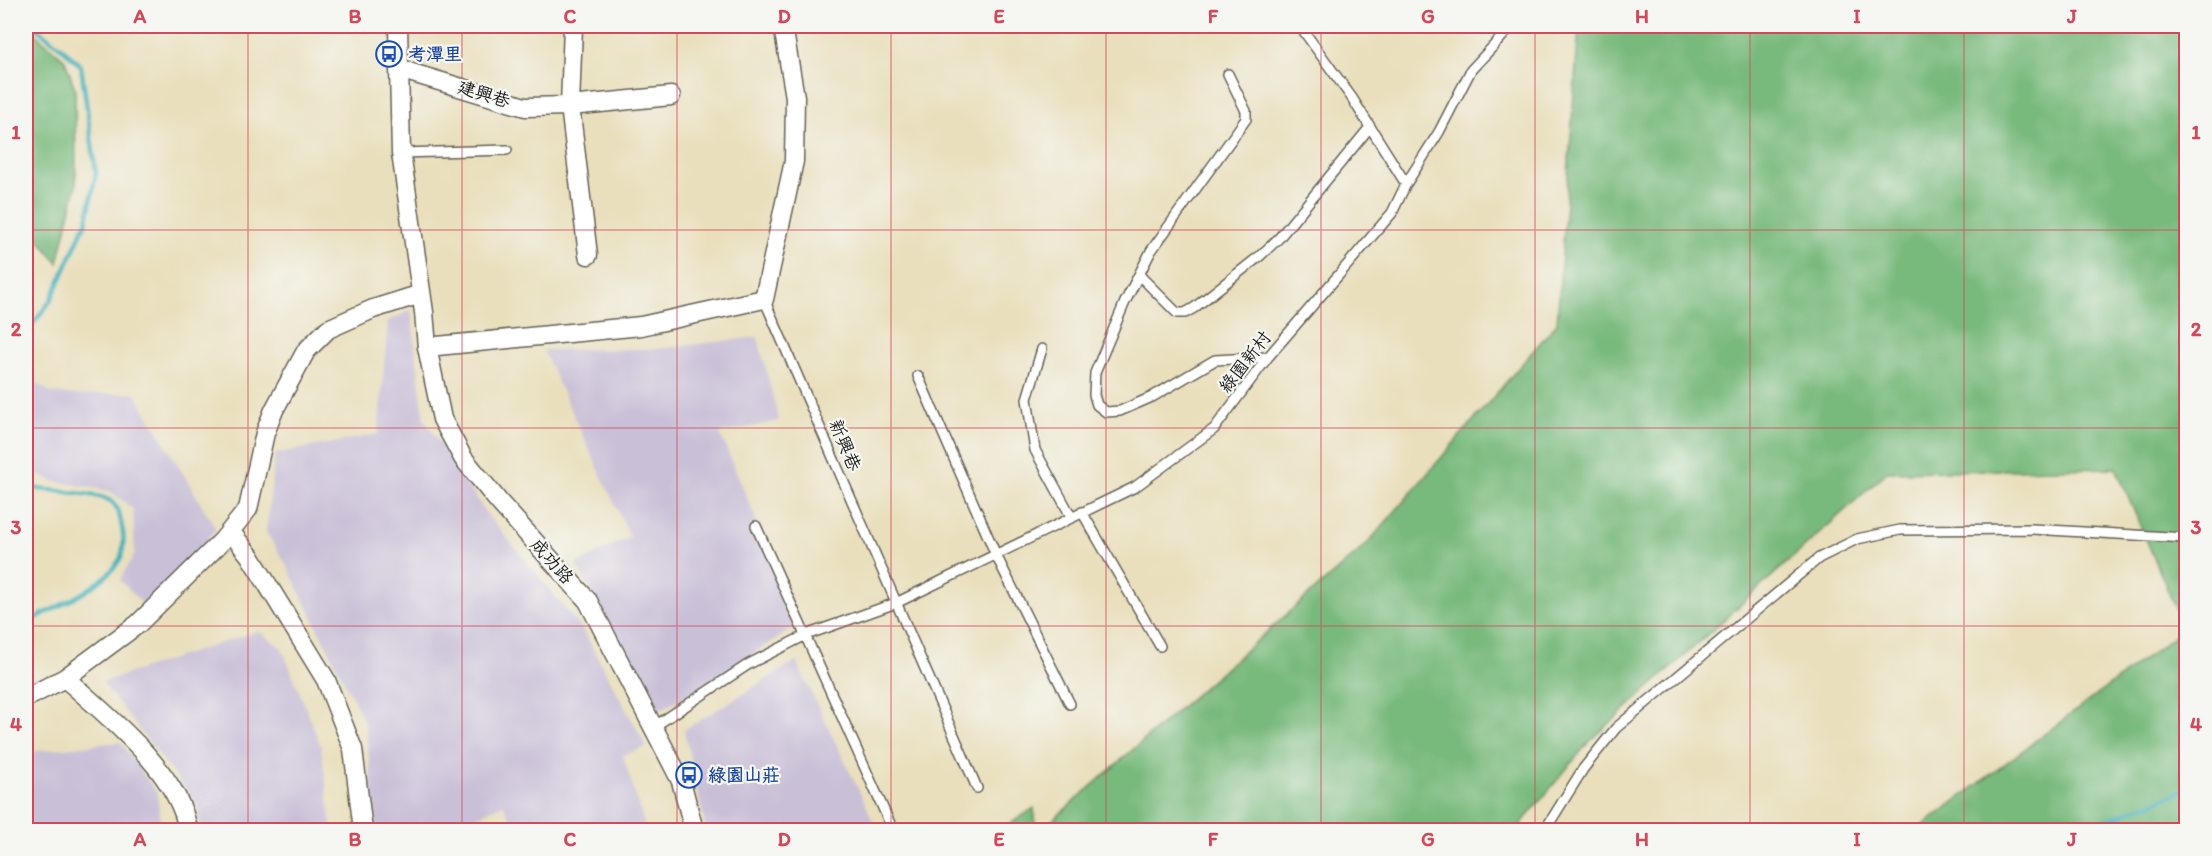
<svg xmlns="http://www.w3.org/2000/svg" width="2212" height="856" font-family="Itim,'LXGW WenKai TC',sans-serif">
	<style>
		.industrial { fill: #c9bfd7 }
		.forest { fill: #78b97c; stroke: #4a6a4c; stroke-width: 1.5 }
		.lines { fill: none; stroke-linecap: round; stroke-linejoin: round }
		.stream { stroke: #40b0ba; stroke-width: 4.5 }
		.service-casing { stroke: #646054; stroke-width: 12 }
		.minor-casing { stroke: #646054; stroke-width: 21 }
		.service { stroke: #fff; stroke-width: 9 }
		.minor { stroke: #fff; stroke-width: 18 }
		.grid { fill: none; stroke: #d1495b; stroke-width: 1.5; stroke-opacity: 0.55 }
		.labels { text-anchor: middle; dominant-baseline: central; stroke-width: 4.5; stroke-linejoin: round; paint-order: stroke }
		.transit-label { font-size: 18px; font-weight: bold; fill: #164399; stroke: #f6f6f2; text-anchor: start }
		.street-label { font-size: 18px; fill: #1c1c1c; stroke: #f6f6f2 }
		.neatline { fill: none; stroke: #d1495b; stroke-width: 2 }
		.grid-label { font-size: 20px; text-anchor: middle; font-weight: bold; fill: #d1495b }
	</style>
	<rect width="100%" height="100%" fill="#f6f6f2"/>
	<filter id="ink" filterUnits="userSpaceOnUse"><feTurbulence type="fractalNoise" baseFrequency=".0167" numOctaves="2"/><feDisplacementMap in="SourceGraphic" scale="12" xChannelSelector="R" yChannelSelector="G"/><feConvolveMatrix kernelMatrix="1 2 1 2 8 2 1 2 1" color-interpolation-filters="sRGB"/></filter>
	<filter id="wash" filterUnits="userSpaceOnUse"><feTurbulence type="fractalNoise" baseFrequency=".008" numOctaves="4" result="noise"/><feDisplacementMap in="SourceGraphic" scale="24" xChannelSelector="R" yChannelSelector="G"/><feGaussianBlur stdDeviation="1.35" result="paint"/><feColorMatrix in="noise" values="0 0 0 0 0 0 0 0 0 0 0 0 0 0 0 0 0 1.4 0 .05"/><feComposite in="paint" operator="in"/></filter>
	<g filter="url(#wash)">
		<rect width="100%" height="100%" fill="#e9dfbc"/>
		<!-- industrial -->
		<path class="industrial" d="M411,310L424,419L487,514L582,629L647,747L623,755L646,830H516L503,804L447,830H377L365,723L286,564L266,532L275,454L378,434L388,321Z
			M758,337L779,421L720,433L800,624L684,697L658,711L576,564L630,537L543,350L654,349Z
			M26,375L51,393L78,395L135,393L216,529L147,609L120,580L135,553L133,509L110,491L53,481L26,470Z
			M258,631L282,648L321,746L332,830H200L197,804L102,682Z
			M796,661L867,807L876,830H706L684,730Z
			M120,742L157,793L162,830H26V752Z"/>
		<!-- forest -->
		<path class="forest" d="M26,26L65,60L75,89L76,186L58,263L26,224Z
			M1579,26H2186V830H1917L2184,629L2116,468L1887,472L1588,743L1516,830H1047L1046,826L1367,544L1557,323Z
			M1034,808L1036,830H1001Z"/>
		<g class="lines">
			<!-- stream -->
			<path class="stream" d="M26,330L30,328L51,300L87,220L96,173L81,66L62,48L33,26
				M26,487C44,491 99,492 112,502C119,508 120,518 122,527C124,535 124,551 120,559C104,588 54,608 26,623
				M2079,830L2186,790"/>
		</g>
	</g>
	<g filter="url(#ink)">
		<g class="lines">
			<!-- service casing -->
			<g class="service-casing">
				<path id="service" d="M1300,26L1352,98L1406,184
					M1228,74L1246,111V119L1151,251L1125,302L1095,373L1094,395L1097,405L1106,412L1120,411L1152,397L1215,360L1268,357
					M401,153L507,150
					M1139,275L1177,313H1185L1194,308L1261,255L1279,238L1370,127
					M764,299L977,788
					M1042,349L1027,399L1035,450L1072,518
					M918,376L996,555L1070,704
					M1082,512L1160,646
					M756,526L892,828
					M652,728L749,664L806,635L896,603L1135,487L1214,429L1268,357L1392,213L1406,184L1439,132L1471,70L1512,26
					M1545,830L1583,769L1616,728L1819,558L1857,539L1900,530L2032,529L2186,538"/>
			</g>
			<!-- minor casing -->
			<g class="minor-casing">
				<path id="minor" d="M398,26L401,153L424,312L427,347L442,419L463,458L499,502L588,601L681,781L694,830
					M573,26L570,106L588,255
					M399,69L525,107L570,106L671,96
					M427,347L641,326L764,299L794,161L795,97L783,26
					M230,531L250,556L326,680L353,749L363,830
					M65,678C107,716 179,772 188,830
					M26,698L65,678L138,624L222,541L248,509L265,433L274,410L306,351L328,329L373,309L421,294"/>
			</g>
			<!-- service -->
			<use href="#service" class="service"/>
			<!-- minor -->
			<use href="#minor" class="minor"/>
		</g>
	</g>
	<!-- grid -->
	<path class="grid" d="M248,26V830M462,26V830M677,26V830M891,26V830M1106,26V830M1321,26V830M1535,26V830M1750,26V830M1964,26V830M26,230H2186M26,428H2186M26,626H2186"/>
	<!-- icons -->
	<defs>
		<g id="bus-ring" transform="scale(1.35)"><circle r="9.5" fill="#f6f6f2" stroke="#1a4fb4" stroke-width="1.5"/><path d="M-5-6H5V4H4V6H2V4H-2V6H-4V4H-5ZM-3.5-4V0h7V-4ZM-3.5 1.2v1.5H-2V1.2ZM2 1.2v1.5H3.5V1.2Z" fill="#1a4fb4"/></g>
	</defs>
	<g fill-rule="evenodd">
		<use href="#bus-ring" x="389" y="54"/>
		<use href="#bus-ring" x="689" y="775"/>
	</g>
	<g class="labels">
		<!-- transit labels -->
		<g class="transit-label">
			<text x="408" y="54">考潭里</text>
			<text x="708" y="775">綠園山莊</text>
		</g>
		<!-- street labels -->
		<g class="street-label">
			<text transform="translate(484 94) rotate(17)">建興巷</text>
			<text transform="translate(1245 362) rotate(-52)">綠園新村</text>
			<text transform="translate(845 445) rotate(67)">新興巷</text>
			<text transform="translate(552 561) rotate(48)">成功路</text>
		</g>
	</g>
	<!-- margin -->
	<rect width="2212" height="856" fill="none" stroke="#f6f6f2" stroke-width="66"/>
	<rect x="33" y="33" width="2146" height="790" class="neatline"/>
	<g class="grid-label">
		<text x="140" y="23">A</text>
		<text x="355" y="23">B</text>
		<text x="570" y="23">C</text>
		<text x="784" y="23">D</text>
		<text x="999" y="23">E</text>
		<text x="1213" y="23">F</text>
		<text x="1428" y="23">G</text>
		<text x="1642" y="23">H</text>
		<text x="1857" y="23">I</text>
		<text x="2072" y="23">J</text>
		<text x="16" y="139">1</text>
		<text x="2196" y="139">1</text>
		<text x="16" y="336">2</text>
		<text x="2196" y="336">2</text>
		<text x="16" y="534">3</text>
		<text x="2196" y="534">3</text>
		<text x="16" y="731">4</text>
		<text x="2196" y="731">4</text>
		<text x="140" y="846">A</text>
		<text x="355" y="846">B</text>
		<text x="570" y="846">C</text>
		<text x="784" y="846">D</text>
		<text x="999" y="846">E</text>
		<text x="1213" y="846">F</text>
		<text x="1428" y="846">G</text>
		<text x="1642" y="846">H</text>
		<text x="1857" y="846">I</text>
		<text x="2072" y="846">J</text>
	</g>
</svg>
